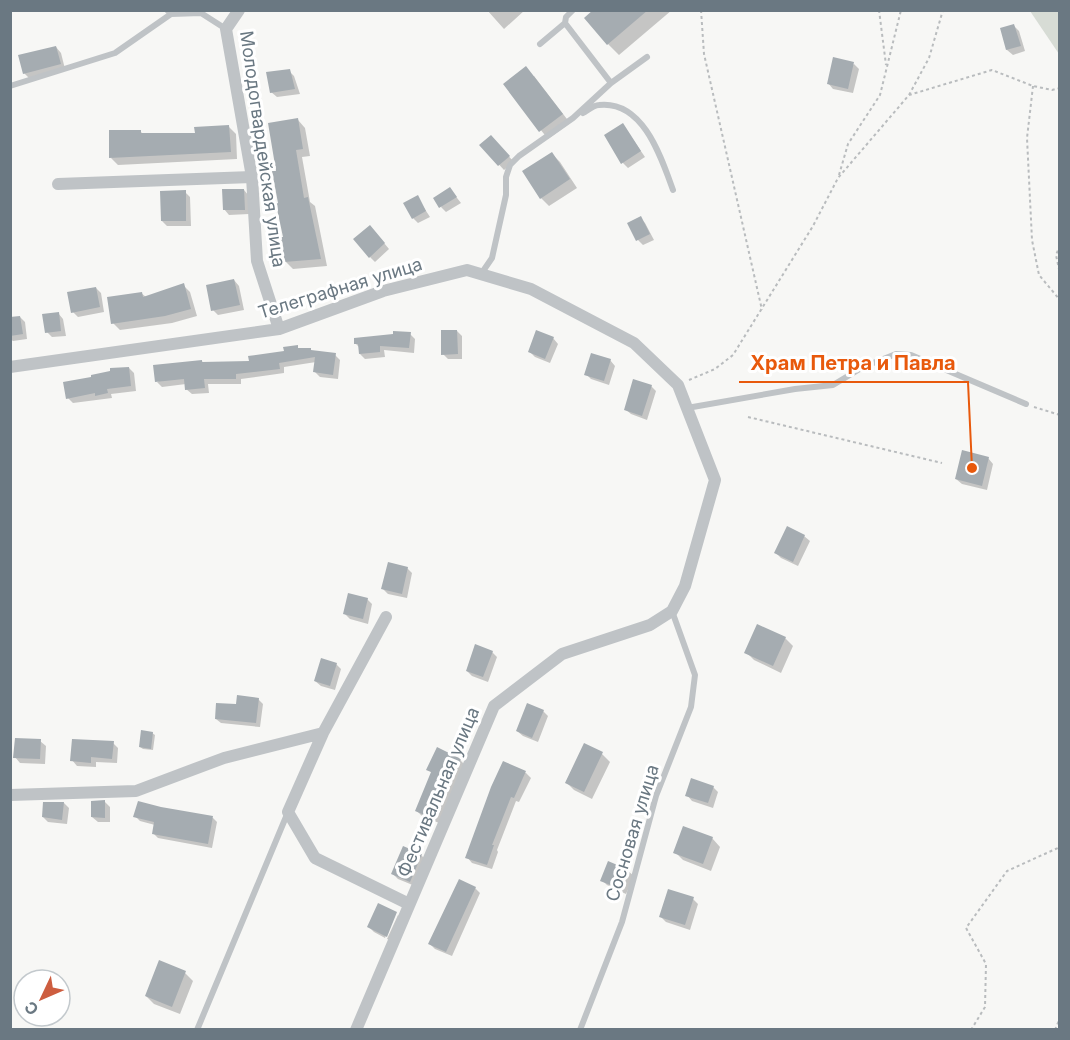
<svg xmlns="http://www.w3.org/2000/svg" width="1070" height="1040" font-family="Inter,sans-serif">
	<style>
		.green { fill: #d7dcd5 }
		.shadow { fill: #0003 }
		.building { fill: #a5acb1 }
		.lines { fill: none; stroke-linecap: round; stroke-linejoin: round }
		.path { stroke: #b9bcbe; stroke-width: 2; stroke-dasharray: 3 3; stroke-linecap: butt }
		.service { stroke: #bfc3c6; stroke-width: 6 }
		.minor { stroke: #bfc3c6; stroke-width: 12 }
		.labels { text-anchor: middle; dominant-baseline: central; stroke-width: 6; stroke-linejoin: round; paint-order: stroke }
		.street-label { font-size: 18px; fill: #6a7882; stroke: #fff }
		.leader { fill: none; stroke: #e8590c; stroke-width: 2 }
		.callout-dot { fill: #e8590c; stroke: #fff; stroke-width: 2 }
		.callout-label { font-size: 20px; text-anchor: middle; font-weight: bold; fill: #e8590c; stroke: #fff; stroke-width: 6; stroke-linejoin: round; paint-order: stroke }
	</style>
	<rect width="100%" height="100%" fill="#f7f7f5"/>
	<!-- green -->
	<path class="green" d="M1030,11H1059V54Z"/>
	<!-- shadow -->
	<path class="shadow" d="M487,10H525L504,29Z
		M595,10H672L619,55L608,44Z
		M1014,26L1019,31L1025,51L1013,55L1007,50L1002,30Z
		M56,47L61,53L65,69L29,78L24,73Z
		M854,64L859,69L853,93L833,89L828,83Z
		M289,71L294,76L300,94L277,97L271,92Z
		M534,76L570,123L548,139L505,85Z
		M298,120L305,128L310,156L302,157L310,202L315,206L327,266L293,269L285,261V239L280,205L278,172Z
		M623,125L645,157L628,168L623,163Z
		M228,126L236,134L237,159L118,165L111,158L140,131L143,134H196Z
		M491,137L514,162L504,170L481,145Z
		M552,154L560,162L577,188L549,206L541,198Z
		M450,189L461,203L446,212L441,207Z
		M244,190L249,196V214L229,215L224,209Z
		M185,192L190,197L191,226H167L162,221Z
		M417,197L430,217L418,223L413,218Z
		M640,218L645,223L654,240L643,245L638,240L629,224Z
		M375,232L389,249L375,262L370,257Z
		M234,280L239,286L244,310L218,315L213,310Z
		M183,285L190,292L197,316L172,323L120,330L113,323L141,293L146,297Z
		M96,288L101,293L104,312L78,317L73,312Z
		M58,313L63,319L66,336L52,337L47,332Z
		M20,317L25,322L27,339L13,341L10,339V319Z
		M457,331L462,336V359H448L443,354Z
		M410,334L415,339L414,353L384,350L385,357L365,359L360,354L359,347L355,343Z
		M553,338L558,344L550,363L535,357L529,351Z
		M297,347L300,350L335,355L340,360L338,379L320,377L315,372L316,362L284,367V373L241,379V384H208L209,393L192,394L186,389V384L162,387L157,382L202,361L204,364L250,363L285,353Z
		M610,360L615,366L609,385L591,379L586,374Z
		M129,368L134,373L136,391L111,394L112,398L73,403L68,398L93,378Z
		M651,386L656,391L647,420L631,414L625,409Z
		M988,458L993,464L987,490L962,484L956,479Z
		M804,536L810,541L798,566L781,558L776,553Z
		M407,568L412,573L407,598L388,594L383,589Z
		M367,599L372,604L368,624L350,619L345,614Z
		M785,638L793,646L781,673L754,660L746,652Z
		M492,652L497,657L488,682L472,676L467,671Z
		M336,664L341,669L335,690L321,686L315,681Z
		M258,699L263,704L260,727L221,723L216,719L237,706Z
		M543,711L548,716L538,742L523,736L517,731Z
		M152,733L155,735L153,750L143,749L140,747Z
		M40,741L46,746L45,764L20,763L15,757Z
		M113,743L118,748L117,763L96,762V767L77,766L72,760Z
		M584,745L602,754L610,762L592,799L574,790L566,782Z
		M460,760L465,765L439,823L422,816L417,811L432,773L428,769Z
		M504,763L526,773L531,778L519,802L516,801L497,850L498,852L492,869L472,863L467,857Z
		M713,787L718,792L713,808L692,801L687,795Z
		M105,802L110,807V822H98L92,817Z
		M64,803L69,808L67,824L48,822L43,817Z
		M135,816L213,818L217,822L212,848L158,838L153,833L155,825L140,821Z
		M712,838L720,847L711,871L683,860L675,852Z
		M421,855L426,860L415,886L398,879L393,874Z
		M628,871L634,876L626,894L607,885L602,880Z
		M475,888L480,893L452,956L435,949L430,944Z
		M693,899L698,904L690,930L666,922L661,917Z
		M395,913L385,938L374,932L369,927Z
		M398,915L401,919L392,941L387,939Z
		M185,973L193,981L180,1014L154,1004L146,996Z"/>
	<!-- building -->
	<path class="building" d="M593,10H648L607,45L584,18Z
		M1014,24L1021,46L1006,50L1000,28Z
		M56,46L61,64L23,74L18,55Z
		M833,57L854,62L848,89L827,84Z
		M526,66L563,114L539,132L503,84Z
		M290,69L295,89L270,93L266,72Z
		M298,118L303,149L296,150L304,198L308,197L321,259L284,262L281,237H283L276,204L278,203L272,171H276L268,123Z
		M623,123L641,151L621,164L604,135Z
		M229,125L231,152L109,158V130H141V133H195L194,127Z
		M491,135L510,156L498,166L479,145Z
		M552,152L570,179L540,199L522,171Z
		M450,187L457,197L439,208L433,198Z
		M222,189H244L245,210H223Z
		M186,190V221H161L160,191Z
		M418,195L426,211L412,219L403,203Z
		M641,216L650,234L636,241L627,223Z
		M370,225L385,243L369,258L353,239Z
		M234,279L240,305L211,311L206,285Z
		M184,283L191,309L165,316L111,324L107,297L142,292L143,297Z
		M96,287L100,307L71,313L67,292Z
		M59,312L61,331L45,333L42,314Z
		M20,316L23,334L10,336V317Z
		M441,330H457L458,354L441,355Z
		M536,330L554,337L545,359L528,352Z
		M393,331L411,332L409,348L380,346V352L359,354L358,344H354V338L393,334Z
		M298,345V348H311V350L336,353L333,375L313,372L315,357L279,363L280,369L236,374V379H204L205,388L185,390L184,379L155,382L153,365L202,360V362L249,361L248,356L284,351L283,347Z
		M591,353L611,359L604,381L584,375Z
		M129,367L131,386L107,389L108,393L95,396V393L66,399L63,382L91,377V375L110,371V368Z
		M633,379L652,385L642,416L624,410Z
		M962,450L989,457L982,486L955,479Z
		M787,526L805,535L793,562L774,553Z
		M388,562L408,567L402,594L381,589Z
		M348,593L368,598L363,619L343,614Z
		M757,624L786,637L773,666L744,653Z
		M475,644L493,651L483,677L466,671Z
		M321,658L337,663L330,686L314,681Z
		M237,695L259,698L256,723L215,719L216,703L236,704Z
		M527,703L544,710L532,738L516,731Z
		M141,730L153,732L151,749L139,747Z
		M15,738L41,739L40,759L13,758Z
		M72,739L114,741L112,759L91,757V763L70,761Z
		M584,743L603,752L584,792L565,783Z
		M437,747L461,759L451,781L449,780L434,819L415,811L431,772L426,770Z
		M503,761L526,771L514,798L511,797L492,845H494L487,865L465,858L491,787Z
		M691,778L714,786L708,803L685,796Z
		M105,800V818L91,817V801Z
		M138,801L161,807L213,816L208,844L152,834L154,822L133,817Z
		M43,802H64L62,820L42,817Z
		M683,826L713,837L703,864L673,853Z
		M403,846L422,854L410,882L391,874Z
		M608,861L629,870L621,889L600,881Z
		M459,879L476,887L446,952L428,944Z
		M668,889L694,897L685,925L659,917Z
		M378,903L397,912L387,937L367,927Z
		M159,960L186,971L172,1007L145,996Z"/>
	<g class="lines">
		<!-- path -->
		<path class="path" d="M701,10L704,54L762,310
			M879,10L886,65
			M1033,86L1027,138L1032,240L1039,275L1060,300
			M909,95L929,58L943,10
			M839,175L848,144L880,95L901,10
			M1060,245L1056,255L1060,274
			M689,380L715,369L733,355L813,226L838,178L909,95L992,70L1033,86L1052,90L1060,88
			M1034,407L1060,415
			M748,417L942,463
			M971,1030L985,1007L986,964L966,928L1007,871L1060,847
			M1055,1030L1060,1018"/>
		<!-- service -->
		<path class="service" d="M167,10L171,14L201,13L226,29
			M565,23L566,17L573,10
			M611,83L647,57
			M10,86L115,53L171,14
			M583,113C588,110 594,105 599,105C643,100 661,157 673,190
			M481,274L492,258L506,195V177L510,165L519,156L573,118L611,83L565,23L540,44
			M687,408L795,389L833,385L863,367L896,354L911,355L1026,404
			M197,1030L288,812
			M580,1030L622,922L656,796L691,707L695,675L672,611"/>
		<!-- minor -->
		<path class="minor" d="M239,10L226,29L252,177L257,261L279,329
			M58,184L252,177
			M10,367L279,329L383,291L467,270L531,289L634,343L678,385L715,480L685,586L672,611L650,625L562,654L494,706L356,1030
			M386,617L323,733L288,812L315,858L409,904
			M10,795L136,791L224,758L323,733"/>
	</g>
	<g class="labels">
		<!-- street labels -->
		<g class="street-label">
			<text transform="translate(263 149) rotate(82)">Молодогвардейская улица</text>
			<text transform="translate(340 288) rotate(-17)">Телеграфная улица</text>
			<text transform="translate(438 792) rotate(-67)">Фестивальная улица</text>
			<text transform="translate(632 833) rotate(-73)">Сосновая улица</text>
		</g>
	</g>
	<!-- callouts -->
	<path class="leader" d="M972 468L968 382H739"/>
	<circle class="callout-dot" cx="972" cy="468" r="6"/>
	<g class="callout-label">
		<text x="853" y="370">Храм Петра и Павла</text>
	</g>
	<!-- border -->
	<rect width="1070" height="1040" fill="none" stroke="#6a7882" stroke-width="24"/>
	<!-- north arrow -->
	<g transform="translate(42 998) rotate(226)"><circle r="28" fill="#ffffff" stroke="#c3c9cd" stroke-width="1.5"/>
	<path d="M0-4.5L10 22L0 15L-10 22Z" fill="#cd5d3f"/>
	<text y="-9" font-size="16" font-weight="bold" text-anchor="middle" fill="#6a7882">С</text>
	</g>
</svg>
